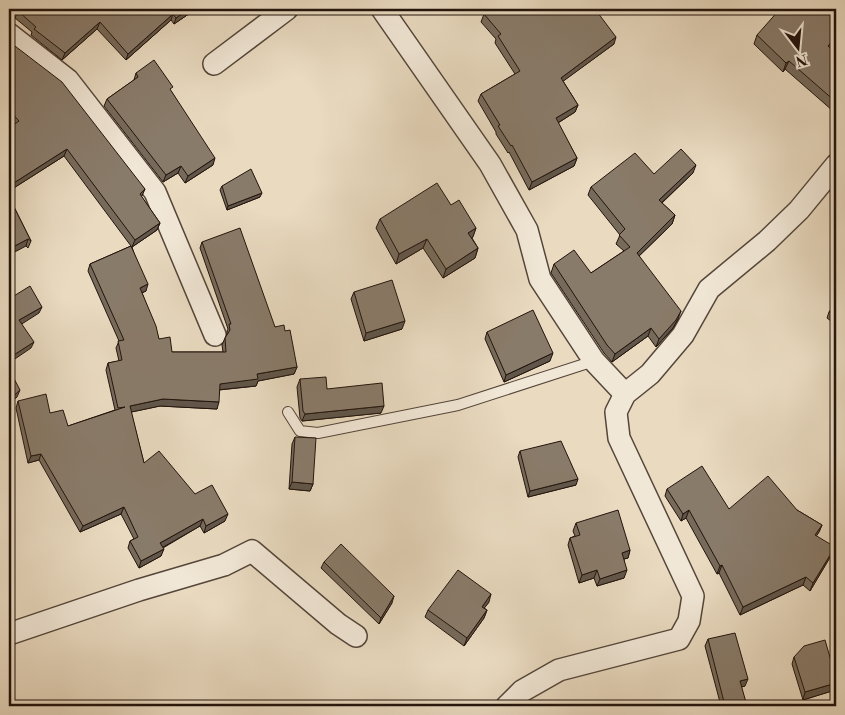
<svg xmlns="http://www.w3.org/2000/svg" width="845" height="715" font-family="'Libre Bodoni',serif">
	<style>
		.lines { fill: none; stroke-linecap: round; stroke-linejoin: round }
		.service-casing { stroke: #54463a; stroke-width: 12 }
		.minor-casing { stroke: #54463a; stroke-width: 24 }
		.service { stroke: #f1e7d6; stroke-width: 10 }
		.minor { stroke: #f1e7d6; stroke-width: 21 }
		.wall { fill: #766a5b; stroke: #22140d }
		.shaded-wall { fill: #60564a; stroke: #22140d }
		.building { fill: #897b6a; stroke: #22140d }
	</style>
	<rect width="100%" height="100%" fill="#e9dac0"/>
	<filter id="stains"><feTurbulence type="fractalNoise" baseFrequency=".004" numOctaves="4"/><feColorMatrix values="0 0 0 0 .2 0 0 0 0 .09 0 0 0 0 .02 0 0 0 .5 -.17"/></filter>
	<radialGradient id="worn" r=".72"><stop offset=".6" stop-color="#630" stop-opacity="0"/><stop offset="1" stop-color="#630" stop-opacity=".3"/></radialGradient>
	<g class="lines">
		<!-- service casing -->
		<g class="service-casing">
			<path id="service" d="M288,412L300,431L318,433L458,405L594,361"/>
		</g>
		<!-- minor casing -->
		<g class="minor-casing">
			<path id="minor" d="M382,9L490,164L527,230L540,279L594,361L625,394
				M9,34L68,80L155,192L215,335
				M214,64L287,9
				M9,634L139,590L224,565L252,551L338,624L356,636
				M507,706L522,691L559,670L679,639L689,621L693,596L619,438L616,412L625,394L650,374L683,335L709,289L767,241L799,210L836,165"/>
		</g>
		<!-- service -->
		<use href="#service" class="service"/>
		<!-- minor -->
		<use href="#minor" class="minor"/>
	</g>
	<!-- wall -->
	<path class="wall" d="M196,9L174,24L171,20L126,60L97,29L62,60L31,35L32,32L15,18L18,11Z
		M485,9H595L614,44L563,81L578,105L575,112L558,123L577,158L574,166L529,190L509,152L508,153L496,134V132L478,101L481,94L515,74L495,43L496,39L481,22L484,14L487,11Z
		M757,35L831,48L836,53V107L833,111L785,69L783,72L754,44Z
		M9,52L145,189L141,196L160,223L157,230L132,247L146,291L142,293L159,339L172,352H223L222,345L225,338L227,334V331L228,329L200,248L202,242L275,327L285,331L297,367L294,374L258,381L256,386L219,390L217,409L160,406L131,412L144,463L195,494L225,521L204,533L200,526L163,548L161,556L139,568L128,548L130,541L134,539L121,514L80,532L39,460L28,463L16,408L18,401L50,413L68,426L115,410L106,370L108,363L119,361L116,348L119,341L88,271L90,264L131,246L64,156L9,191V128L13,125L9,120Z
		M136,73L171,91L213,165L185,183L178,173L163,182L104,106L107,99L134,80Z
		M693,173L662,203L675,215L672,224L639,256L678,319L673,328L656,347L648,336L612,362L604,353L551,273L554,264L591,273L624,251L616,244L620,235L588,195L591,187L654,174Z
		M222,186L260,197L227,210L220,190Z
		M9,197L31,241L28,248L26,246Z
		M380,219L476,228L472,238L478,248L475,258L443,278L423,248L396,264L376,228Z
		M354,292L402,329L364,341L351,299Z
		M836,303V325L827,318L829,312Z
		M487,332L550,361L504,382L485,339Z
		M300,379L327,389L381,413L302,421L300,418L297,387Z
		M295,437L313,484L310,491L289,489L292,444Z
		M520,451L576,485L528,497L518,457Z
		M667,489L729,509L797,510L822,525L819,532L816,536L832,554L810,591L803,585L740,615L719,573L717,574L686,518L681,521L665,496Z
		M576,523L630,550L628,558L624,559V578L597,586L594,578L579,583L568,545L570,538L575,536L573,531Z
		M324,562L392,603L379,624L321,568Z
		M489,602L484,608L487,610L484,618L464,646L425,617L428,610Z
		M708,639L745,686L741,687L747,706H721L705,646Z
		M794,657L836,678V686L835,690L803,700L792,664Z"/>
	<!-- shaded-wall -->
	<path class="shaded-wall" d="M189,9H196L174,24L176,18Z
		M173,14L171,20L126,60L128,54Z
		M100,22L97,29L62,60L65,53Z
		M616,37L614,44L558,85L561,78Z
		M836,37V42L825,54L828,46Z
		M789,61L785,69L783,72L786,63Z
		M836,102V107L833,111Z
		M578,105L575,112L553,126L556,118Z
		M67,149L64,156L9,191V186Z
		M215,158L213,165L185,183L188,176Z
		M577,158L574,166L529,190L532,182Z
		M696,165L693,173L656,208L659,200Z
		M181,166L178,173L163,182L166,175Z
		M145,189L142,196L137,201L140,194Z
		M262,193L260,197L227,210L228,206Z
		M675,215L672,224L634,261L637,253Z
		M160,223L157,230L132,247L135,240Z
		M476,228L473,237L465,242L468,233Z
		M28,239L26,246L9,255V249Z
		M427,239L423,248L396,264L399,254Z
		M478,248L475,258L443,278L446,269Z
		M148,284L146,291L138,294L140,288Z
		M42,307L39,313L17,327L19,320Z
		M681,311L678,319L673,328L656,347L659,339Z
		M405,321L402,329L364,341L366,333Z
		M651,328L648,336L612,362L615,354Z
		M34,342L31,348L9,363V358Z
		M553,353L550,361L504,382L506,375Z
		M297,367L294,374L258,381L256,386L217,390L220,384L257,374Z
		M20,390L17,397L9,404V400Z
		M163,399L219,402L217,409L160,406L127,413L130,406Z
		M384,406L381,413L302,421L305,414Z
		M41,454L39,460L28,463L31,456Z
		M578,479L576,485L528,497L530,491Z
		M292,482L313,484L310,491L289,489Z
		M124,507L121,514L80,532L83,526Z
		M689,510L686,518L681,521L683,514Z
		M228,514L225,521L204,533L206,526Z
		M203,519L200,526L158,550L160,543Z
		M822,525L819,532L812,543L815,535Z
		M835,547L832,554L810,591L813,583Z
		M164,549L161,556L139,568L141,561Z
		M630,550L628,558L619,560L622,553Z
		M722,565L719,573L717,574L720,566Z
		M597,570L594,578L579,583L582,575Z
		M627,570L624,578L597,586L600,579Z
		M806,577L803,585L740,615L743,607Z
		M491,594L489,602L479,615L482,607Z
		M394,596L392,603L379,624L381,618Z
		M487,610L484,618L464,646L467,638Z
		M748,679L745,686L737,688L740,681Z
		M836,683L835,690L803,700L805,692Z"/>
	<!-- building -->
	<path class="building" d="M20,9H189L176,18L173,14L128,54L100,22L65,53L34,29L36,27L18,11Z
		M490,9H595L616,37L561,78L578,105L556,118L577,158L532,182L512,145L511,146L498,126L500,125L481,94L520,71L498,36L501,34L484,14Z
		M780,9H836V37L828,46L836,53V102L789,61L786,63L757,35Z
		M15,46L62,82L145,189L140,194L160,223L135,240L67,149L9,186V146L13,142L9,136V128L19,121L9,110V52Z
		M154,60L173,87L170,89L215,158L188,176L181,166L166,175L107,99L138,77L136,73Z
		M681,149L696,165L659,200L675,215L637,253L681,311L676,320L659,339L651,328L615,354L607,345L554,264L574,250L591,273L630,247L619,235L625,229L591,187L635,153L654,174Z
		M251,169L262,193L228,206L222,186Z
		M437,183L451,205L459,200L476,228L468,233L478,248L446,269L427,239L399,254L380,219Z
		M9,197L31,241L28,239L9,249Z
		M240,228L275,327L284,325L285,331L290,330L297,367L257,374L258,379L220,384L219,402L163,399L130,406L144,463L159,451L195,494L212,485L228,514L206,526L203,519L160,543L164,549L141,561L130,541L138,537L124,507L83,526L41,454L31,456L18,401L46,394L50,413L63,410L68,426L125,407L118,408L108,363L122,360L118,341L124,340L90,264L131,246L148,284L140,288L156,326L159,339L170,337L172,352H226L225,338L230,330L229,324H231L202,242Z
		M392,280L405,321L366,333L354,292Z
		M30,286L42,307L19,320L34,342L9,358V299Z
		M836,303V317L829,312Z
		M533,310L553,353L506,375L487,332Z
		M9,369L20,390L9,400Z
		M326,377L327,389L382,383L384,406L305,414L303,411L300,379Z
		M295,437L316,438L313,484L292,482Z
		M561,441L578,479L530,491L520,451Z
		M702,466L729,509L768,476L797,510L822,525L815,535L835,547L813,583L806,577L743,607L722,565L720,566L689,510L683,514L667,489Z
		M618,510L630,550L622,553L627,570L600,579L597,570L582,575L570,538L580,535L576,523Z
		M341,544L394,596L381,618L324,562Z
		M458,570L491,594L482,607L487,610L467,638L428,610Z
		M735,633L748,679L740,681L747,706H725L708,639Z
		M825,640L836,678V683L805,692L794,657L804,646Z"/>
	<!-- margin -->
	<rect width="845" height="715" fill="none" stroke="#e9dac0" stroke-width="30"/>
	<rect x="10" y="10" width="825" height="695" fill="none" stroke="#22140d" stroke-width="2.5"/>
	<rect x="15" y="15" width="815" height="685" fill="none" stroke="#22140d"/>
	<!-- north arrow -->
	<g transform="translate(798 48) rotate(164)" stroke="#f1e7d6" stroke-width="4" paint-order="stroke">
	<path d="M0-4L9 19L0 12L-9 19Z" fill="#22140d"/>
	<text y="-8" font-size="14" font-weight="bold" text-anchor="middle" fill="#22140d">N</text>
	</g>
	<rect width="100%" height="100%" filter="url(#stains)"/>
	<rect width="100%" height="100%" fill="url(#worn)"/>
</svg>
